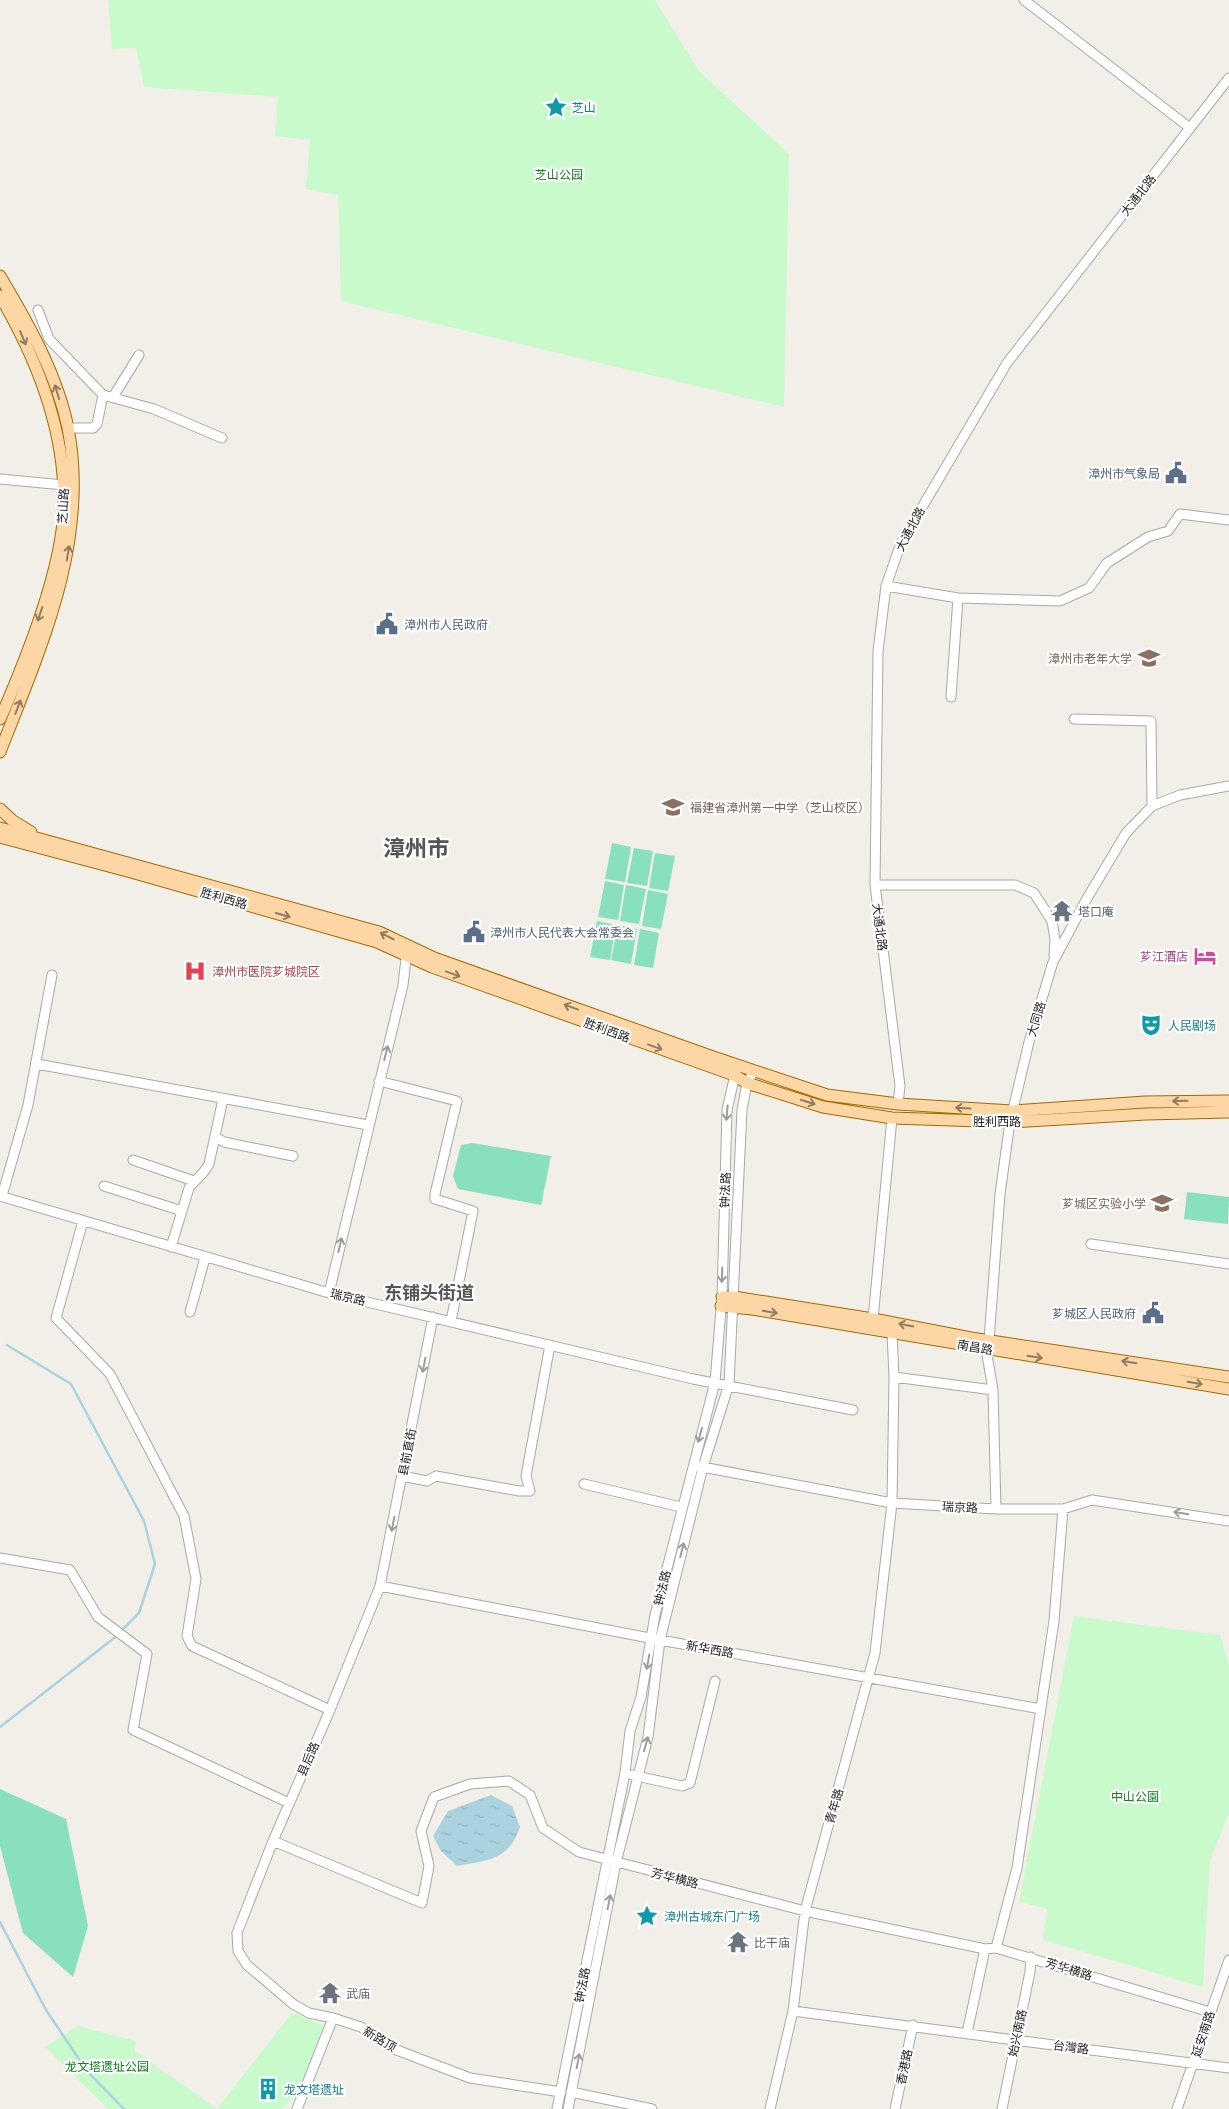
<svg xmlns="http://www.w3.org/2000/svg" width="1229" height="2109" font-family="Ubuntu,'Noto Sans SC',sans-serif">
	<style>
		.park { fill: #c8facc }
		.pitch { fill: #88e0be }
		.water { fill: url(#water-ripples) }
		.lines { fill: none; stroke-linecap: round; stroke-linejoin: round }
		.stream { stroke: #aad3df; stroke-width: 2.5 }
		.minor-casing { stroke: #a9a9a9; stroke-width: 11 }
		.major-casing { stroke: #a06b00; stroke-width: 13 }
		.minor { stroke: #fff; stroke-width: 9 }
		.major { stroke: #fcd6a4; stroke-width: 11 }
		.oneway { stroke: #8f7c63 }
		.oneway2 { stroke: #9c9c9c }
		.labels { text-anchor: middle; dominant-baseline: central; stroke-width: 4.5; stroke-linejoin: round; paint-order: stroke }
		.culture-label { font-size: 12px; fill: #0d838f; stroke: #fff; text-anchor: start }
		.park-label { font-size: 12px; fill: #0c8416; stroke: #fff }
		.street-label { font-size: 12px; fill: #222; stroke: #fff }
		.service-label { font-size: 12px; fill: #4e5e75; stroke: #fff; text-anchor: end }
		.education-label { font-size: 12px; fill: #785e54; stroke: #fff; text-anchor: end }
		.worship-label { font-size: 12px; fill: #5b616d; stroke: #fff; text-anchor: start }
		.hotel-label { font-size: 12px; fill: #b23c85; stroke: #fff; text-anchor: end }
		.health-label { font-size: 12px; fill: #be3a42; stroke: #fff; text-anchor: start }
		.district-label { font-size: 18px; font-weight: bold; fill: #555; stroke: #fff }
		.town-label { font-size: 22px; font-weight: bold; fill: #555; stroke: #fff }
	</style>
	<defs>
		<pattern id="water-ripples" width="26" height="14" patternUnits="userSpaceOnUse" patternTransform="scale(1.25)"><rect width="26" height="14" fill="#aad3df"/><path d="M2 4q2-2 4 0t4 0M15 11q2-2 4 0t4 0" fill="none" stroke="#92b5bf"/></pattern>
	</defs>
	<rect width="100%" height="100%" fill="#f2efe9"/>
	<!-- park -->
	<path class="park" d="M108,0H655L699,71L789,154L784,407L341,301L338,195L306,189L310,140L275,136L278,97L144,87L136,48L112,49Z
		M1074,1616L1220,1635L1229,1666V1813L1210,1861L1203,1987L1043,1940L1047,1909L1019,1902Z
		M292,2013L328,2027L295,2096L281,2109H108L45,2047L77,2026L136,2041L135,2051L217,2109Z"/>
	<!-- pitch -->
	<path class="pitch" d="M612,843L631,847L625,882L605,879Z
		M634,848L653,851L647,886L627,883Z
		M655,853L675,856L668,891L649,888Z
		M605,881L624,885L618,920L598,917Z
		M626,885L646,889L639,924L620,921Z
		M648,890L668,894L661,929L642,926Z
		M597,921L616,925L610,960L590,957Z
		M618,925L637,929L631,964L611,960Z
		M640,929L659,933L653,968L634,965Z
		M472,1143L551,1156L541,1205L458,1189L453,1176L461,1145Z
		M1187,1192L1229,1197L1228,1224L1184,1219Z
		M0,1789L66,1819L88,1926L73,1977L23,1933L0,1846Z"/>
	<!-- water -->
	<path class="water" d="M491,1795L512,1806L520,1827C508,1861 489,1860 457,1866L441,1851L433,1836L448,1811Z"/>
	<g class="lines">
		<!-- stream -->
		<path class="stream" d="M7,1345L71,1384L144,1521L155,1564L139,1613L121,1631
			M0,1727L118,1635
			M0,1922L46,2010L87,2071L124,2109"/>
		<!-- minor casing -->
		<g class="minor-casing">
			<path id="minor" d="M1024,0L1190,128
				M38,310L49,339L103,395L154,409L222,438
				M113,397L139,355
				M68,428H93L97,424L103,395
				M0,479L64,485
				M886,586L958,598L1060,601L1089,588L1107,563L1148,537L1168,531L1180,514L1229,520
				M951,697L958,598
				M1074,719L1151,721L1152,806
				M875,885H1015L1034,893L1052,921L1055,939L1054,956
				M37,1064L368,1125
				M379,1081L457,1101L435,1194V1199L473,1211L451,1321
				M898,1104L900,1086L875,885L878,651L886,586L901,543L1007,363L1229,78
				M215,1137L224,1142L293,1156
				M133,1160L194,1181
				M104,1186L182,1211
				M0,1196L329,1293L693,1379L853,1410
				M2,1196L28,1105L52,975
				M83,1221L56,1318L110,1374L184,1516L196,1579L187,1636L192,1646L330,1710
				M1091,1244L1229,1264
				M171,1247L189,1188C196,1179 204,1174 209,1164L223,1099
				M329,1293L403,985L407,950
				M190,1312L205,1258
				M433,1317L380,1586L330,1710L273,1841L237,1933L238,1951L247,1965L293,2004L309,2013L333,2018L361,2027L394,2049L470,2078L561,2092
				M873,1319L892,1118
				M989,1340L1000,1194L1010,1122L1029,1042L1053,962L1086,900L1126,833L1152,806L1180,795L1229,786
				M986,1349L993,1390L996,1509
				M894,1377L993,1390
				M697,1466L892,1503L996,1509H1063L1092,1500L1229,1521
				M402,1476L427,1481L436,1476L519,1491H530L526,1476L550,1345
				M584,1484L681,1507
				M0,1558L70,1570L98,1617L147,1654L133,1730L289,1803
				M380,1586L660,1640L1041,1709
				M632,1775L682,1786L690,1783L715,1681
				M273,1841L422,1903L429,1866L421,1831L434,1797L470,1784L509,1781L530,1795L543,1828L579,1852L805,1911L985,1949L996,1948L1210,2012
				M996,1948L1017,1868L1054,1621L1063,1509
				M793,2011L1229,2068
				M967,2033L985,1949
				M571,2092L652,2109
				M297,2109L333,2018
				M557,2109L625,1773L630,1731L641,1697L655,1615L715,1382L722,1297L727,1110L736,1070
				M568,2109L616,1863L648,1737L660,1640L703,1467L729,1384L742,1110L747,1083L754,1071
				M770,2109L793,2011L805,1911L875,1653L892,1503L894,1377L892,1333
				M895,2109L913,2025
				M1002,2109L1030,1972L1031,1957
				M1177,2109L1229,1960"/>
		</g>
		<!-- major casing -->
		<g class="major-casing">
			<path id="major" d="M0,276C28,323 57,374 68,428C90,541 40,649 0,752
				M0,296C40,364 70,441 63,522C57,583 25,662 0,719
				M0,809L13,821L31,832
				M0,828L379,932L434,958L713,1057L827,1095L898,1104L1012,1111L1145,1102L1229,1101
				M0,837L131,872L377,942L432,967L734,1075L747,1083L823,1107L892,1118L1010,1122L1146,1114L1229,1112
				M722,1297H734L873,1319L971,1338L1229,1377
				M721,1306L752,1309L1229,1389"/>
		</g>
		<!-- minor -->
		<use href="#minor" class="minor"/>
		<!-- major -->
		<use href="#major" class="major"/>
	</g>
	<!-- one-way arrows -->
	<defs><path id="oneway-shaft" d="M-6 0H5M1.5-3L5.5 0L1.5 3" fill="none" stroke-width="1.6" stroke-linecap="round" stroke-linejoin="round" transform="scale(1.25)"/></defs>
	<g class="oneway">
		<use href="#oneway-shaft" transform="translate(23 338) rotate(67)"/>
		<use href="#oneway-shaft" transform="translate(57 392) rotate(-107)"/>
		<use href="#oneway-shaft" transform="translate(68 553) rotate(-81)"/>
		<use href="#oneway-shaft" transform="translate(40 614) rotate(109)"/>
		<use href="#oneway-shaft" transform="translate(18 707) rotate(-69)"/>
		<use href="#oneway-shaft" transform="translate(283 915) rotate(16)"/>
		<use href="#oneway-shaft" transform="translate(387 936) rotate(-153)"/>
		<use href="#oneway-shaft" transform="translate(453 974) rotate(20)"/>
		<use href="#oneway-shaft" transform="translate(571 1007) rotate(-160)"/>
		<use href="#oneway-shaft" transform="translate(655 1047) rotate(20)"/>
		<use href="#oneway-shaft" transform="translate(1180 1101) rotate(179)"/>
		<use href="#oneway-shaft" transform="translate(808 1102) rotate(18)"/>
		<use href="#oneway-shaft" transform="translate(963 1108) rotate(-177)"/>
		<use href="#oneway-shaft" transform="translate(770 1312) rotate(10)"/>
		<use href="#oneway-shaft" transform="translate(906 1325) rotate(-169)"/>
		<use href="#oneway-shaft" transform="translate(1035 1357) rotate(9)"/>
		<use href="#oneway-shaft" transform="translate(1129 1362) rotate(-171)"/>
		<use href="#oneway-shaft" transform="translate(1195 1383) rotate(9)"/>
	</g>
	<g class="oneway2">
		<use href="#oneway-shaft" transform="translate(386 1053) rotate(-76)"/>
		<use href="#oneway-shaft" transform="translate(727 1113) rotate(95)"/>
		<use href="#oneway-shaft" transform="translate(340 1245) rotate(-77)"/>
		<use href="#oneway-shaft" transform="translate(722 1275) rotate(92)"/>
		<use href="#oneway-shaft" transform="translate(424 1365) rotate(101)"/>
		<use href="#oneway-shaft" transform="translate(700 1435) rotate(105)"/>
		<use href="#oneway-shaft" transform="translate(1181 1513) rotate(-171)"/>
		<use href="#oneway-shaft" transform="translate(393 1524) rotate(101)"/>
		<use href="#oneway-shaft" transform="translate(682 1550) rotate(-76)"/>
		<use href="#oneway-shaft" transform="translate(648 1662) rotate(100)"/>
		<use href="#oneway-shaft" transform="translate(646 1744) rotate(-74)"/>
		<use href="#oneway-shaft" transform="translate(609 1902) rotate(-79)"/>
		<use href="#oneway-shaft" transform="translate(578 2061) rotate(-79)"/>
	</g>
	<!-- icons -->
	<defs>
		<g id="sight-bare" transform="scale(1.725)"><path d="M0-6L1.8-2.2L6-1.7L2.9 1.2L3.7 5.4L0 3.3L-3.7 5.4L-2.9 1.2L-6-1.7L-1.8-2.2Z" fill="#0f9aa8" stroke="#fff" stroke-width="2.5" paint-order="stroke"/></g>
		<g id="civic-bare" transform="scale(1.725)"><path d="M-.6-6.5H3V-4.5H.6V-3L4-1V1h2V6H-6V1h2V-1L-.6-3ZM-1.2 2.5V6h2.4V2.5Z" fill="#5c6f8a" stroke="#fff" stroke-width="2.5" paint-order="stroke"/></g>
		<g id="university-bare" transform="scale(1.725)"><path d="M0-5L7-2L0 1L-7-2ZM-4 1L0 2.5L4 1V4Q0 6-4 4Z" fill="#8d6e63" stroke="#fff" stroke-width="2.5" paint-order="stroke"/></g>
		<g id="school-bare" transform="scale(1.725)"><path d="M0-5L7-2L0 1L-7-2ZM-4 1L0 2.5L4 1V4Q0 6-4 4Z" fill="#8d6e63" stroke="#fff" stroke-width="2.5" paint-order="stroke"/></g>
		<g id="temple-bare" transform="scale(1.725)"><path d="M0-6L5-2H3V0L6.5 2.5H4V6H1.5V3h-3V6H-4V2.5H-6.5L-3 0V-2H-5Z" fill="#6b7280" stroke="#fff" stroke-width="2.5" paint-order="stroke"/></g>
		<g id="hotel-bare" transform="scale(1.725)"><path d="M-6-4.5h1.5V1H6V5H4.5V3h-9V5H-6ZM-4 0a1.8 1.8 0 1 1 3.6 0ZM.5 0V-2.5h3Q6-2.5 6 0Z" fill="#d1479c" stroke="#fff" stroke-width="2.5" paint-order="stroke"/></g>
		<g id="hospital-bare" transform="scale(1.725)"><path d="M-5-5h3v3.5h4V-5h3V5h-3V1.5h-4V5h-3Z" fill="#e0444e" stroke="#fff" stroke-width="2.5" paint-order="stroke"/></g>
		<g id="theatre-bare" transform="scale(1.725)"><path d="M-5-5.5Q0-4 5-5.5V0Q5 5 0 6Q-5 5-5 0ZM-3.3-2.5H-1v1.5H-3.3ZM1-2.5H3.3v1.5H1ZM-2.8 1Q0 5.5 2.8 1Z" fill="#0f9aa8" stroke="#fff" stroke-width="2.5" paint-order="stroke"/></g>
		<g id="building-bare" transform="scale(1.725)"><path d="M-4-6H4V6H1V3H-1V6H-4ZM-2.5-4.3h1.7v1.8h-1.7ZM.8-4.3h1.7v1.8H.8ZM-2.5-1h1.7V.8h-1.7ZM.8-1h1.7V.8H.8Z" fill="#0f9aa8" stroke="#fff" stroke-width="2.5" paint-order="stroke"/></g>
	</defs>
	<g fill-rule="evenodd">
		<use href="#sight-bare" x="556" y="107"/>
		<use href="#civic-bare" x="1176" y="473"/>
		<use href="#civic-bare" x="387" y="624"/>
		<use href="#university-bare" x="1149" y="658"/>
		<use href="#school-bare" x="673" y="807"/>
		<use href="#temple-bare" x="1062" y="911"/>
		<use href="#civic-bare" x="474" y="932"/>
		<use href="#hotel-bare" x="1205" y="956"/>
		<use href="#hospital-bare" x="195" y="971"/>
		<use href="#theatre-bare" x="1151" y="1025"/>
		<use href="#school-bare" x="1162" y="1203"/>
		<use href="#civic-bare" x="1153" y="1313"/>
		<use href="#sight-bare" x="647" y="1916"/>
		<use href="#temple-bare" x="738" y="1942"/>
		<use href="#temple-bare" x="330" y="1993"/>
		<use href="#building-bare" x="268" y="2089"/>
	</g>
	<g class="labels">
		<!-- culture labels -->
		<g class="culture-label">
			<text x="572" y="107">芝山</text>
			<text x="1168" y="1025">人民剧场</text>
			<text x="664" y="1916">漳州古城东门广场</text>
			<text x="284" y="2089">龙文塔遗址</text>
		</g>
		<!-- park labels -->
		<g class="park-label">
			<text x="559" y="174">芝山公园</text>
			<text x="1135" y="1796">中山公園</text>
			<text x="107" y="2066">龙文塔遗址公园</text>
		</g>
		<!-- street labels -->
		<g class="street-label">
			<text transform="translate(1138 195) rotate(-52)">大通北路</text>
			<text transform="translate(63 506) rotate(-87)">芝山路</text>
			<text transform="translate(910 529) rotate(-62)">大通北路</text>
			<text transform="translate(224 898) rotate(16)">胜利西路</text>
			<text transform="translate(880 927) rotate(83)">大通北路</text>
			<text transform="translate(1036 1019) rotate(-73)">大同路</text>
			<text transform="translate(607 1030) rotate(20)">胜利西路</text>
			<text x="997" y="1121">胜利西路</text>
			<text transform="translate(725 1190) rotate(-88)">钟法路</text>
			<text transform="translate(348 1297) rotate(13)">瑞京路</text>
			<text transform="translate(975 1347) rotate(10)">南昌路</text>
			<text transform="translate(407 1452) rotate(-79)">县前直街</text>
			<text transform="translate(960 1507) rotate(3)">瑞京路</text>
			<text transform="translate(662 1588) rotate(-76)">钟法路</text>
			<text transform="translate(710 1649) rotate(10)">新华西路</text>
			<text transform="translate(308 1759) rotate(-66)">县后路</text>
			<text transform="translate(834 1806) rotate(-74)">青年路</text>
			<text transform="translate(675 1878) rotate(14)">芳华横路</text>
			<text transform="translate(1069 1969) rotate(17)">芳华横路</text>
			<text transform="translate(582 1985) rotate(-79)">钟法路</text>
			<text transform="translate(1017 2033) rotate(-78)">始兴南路</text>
			<text transform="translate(1203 2034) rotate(-72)">延安南路</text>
			<text transform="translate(380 2039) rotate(31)">新路顶</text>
			<text transform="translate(1071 2047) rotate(7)">台灣路</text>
			<text transform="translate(904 2067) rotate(-78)">香港路</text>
		</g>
		<!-- service labels -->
		<g class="service-label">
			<text x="1160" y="473">漳州市气象局</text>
			<text x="404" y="624" text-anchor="start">漳州市人民政府</text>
			<text x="490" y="932" text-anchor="start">漳州市人民代表大会常委会</text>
			<text x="1136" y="1313">芗城区人民政府</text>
		</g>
		<!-- education labels -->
		<g class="education-label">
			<text x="1132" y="658">漳州市老年大学</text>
			<text x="690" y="807" text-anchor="start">福建省漳州第一中学（芝山校区）</text>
			<text x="1146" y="1203">芗城区实验小学</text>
		</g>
		<!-- worship labels -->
		<g class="worship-label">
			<text x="1078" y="911">塔口庵</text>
			<text x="754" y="1942">比干庙</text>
			<text x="346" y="1993">武庙</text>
		</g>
		<!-- hotel labels -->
		<g class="hotel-label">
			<text x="1188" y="956">芗江酒店</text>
		</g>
		<!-- health labels -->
		<g class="health-label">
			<text x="212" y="971">漳州市医院芗城院区</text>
		</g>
		<!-- district labels -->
		<g class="district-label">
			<text x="429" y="1292">东铺头街道</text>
		</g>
		<!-- town labels -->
		<g class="town-label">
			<text x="416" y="847">漳州市</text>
		</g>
	</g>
</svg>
